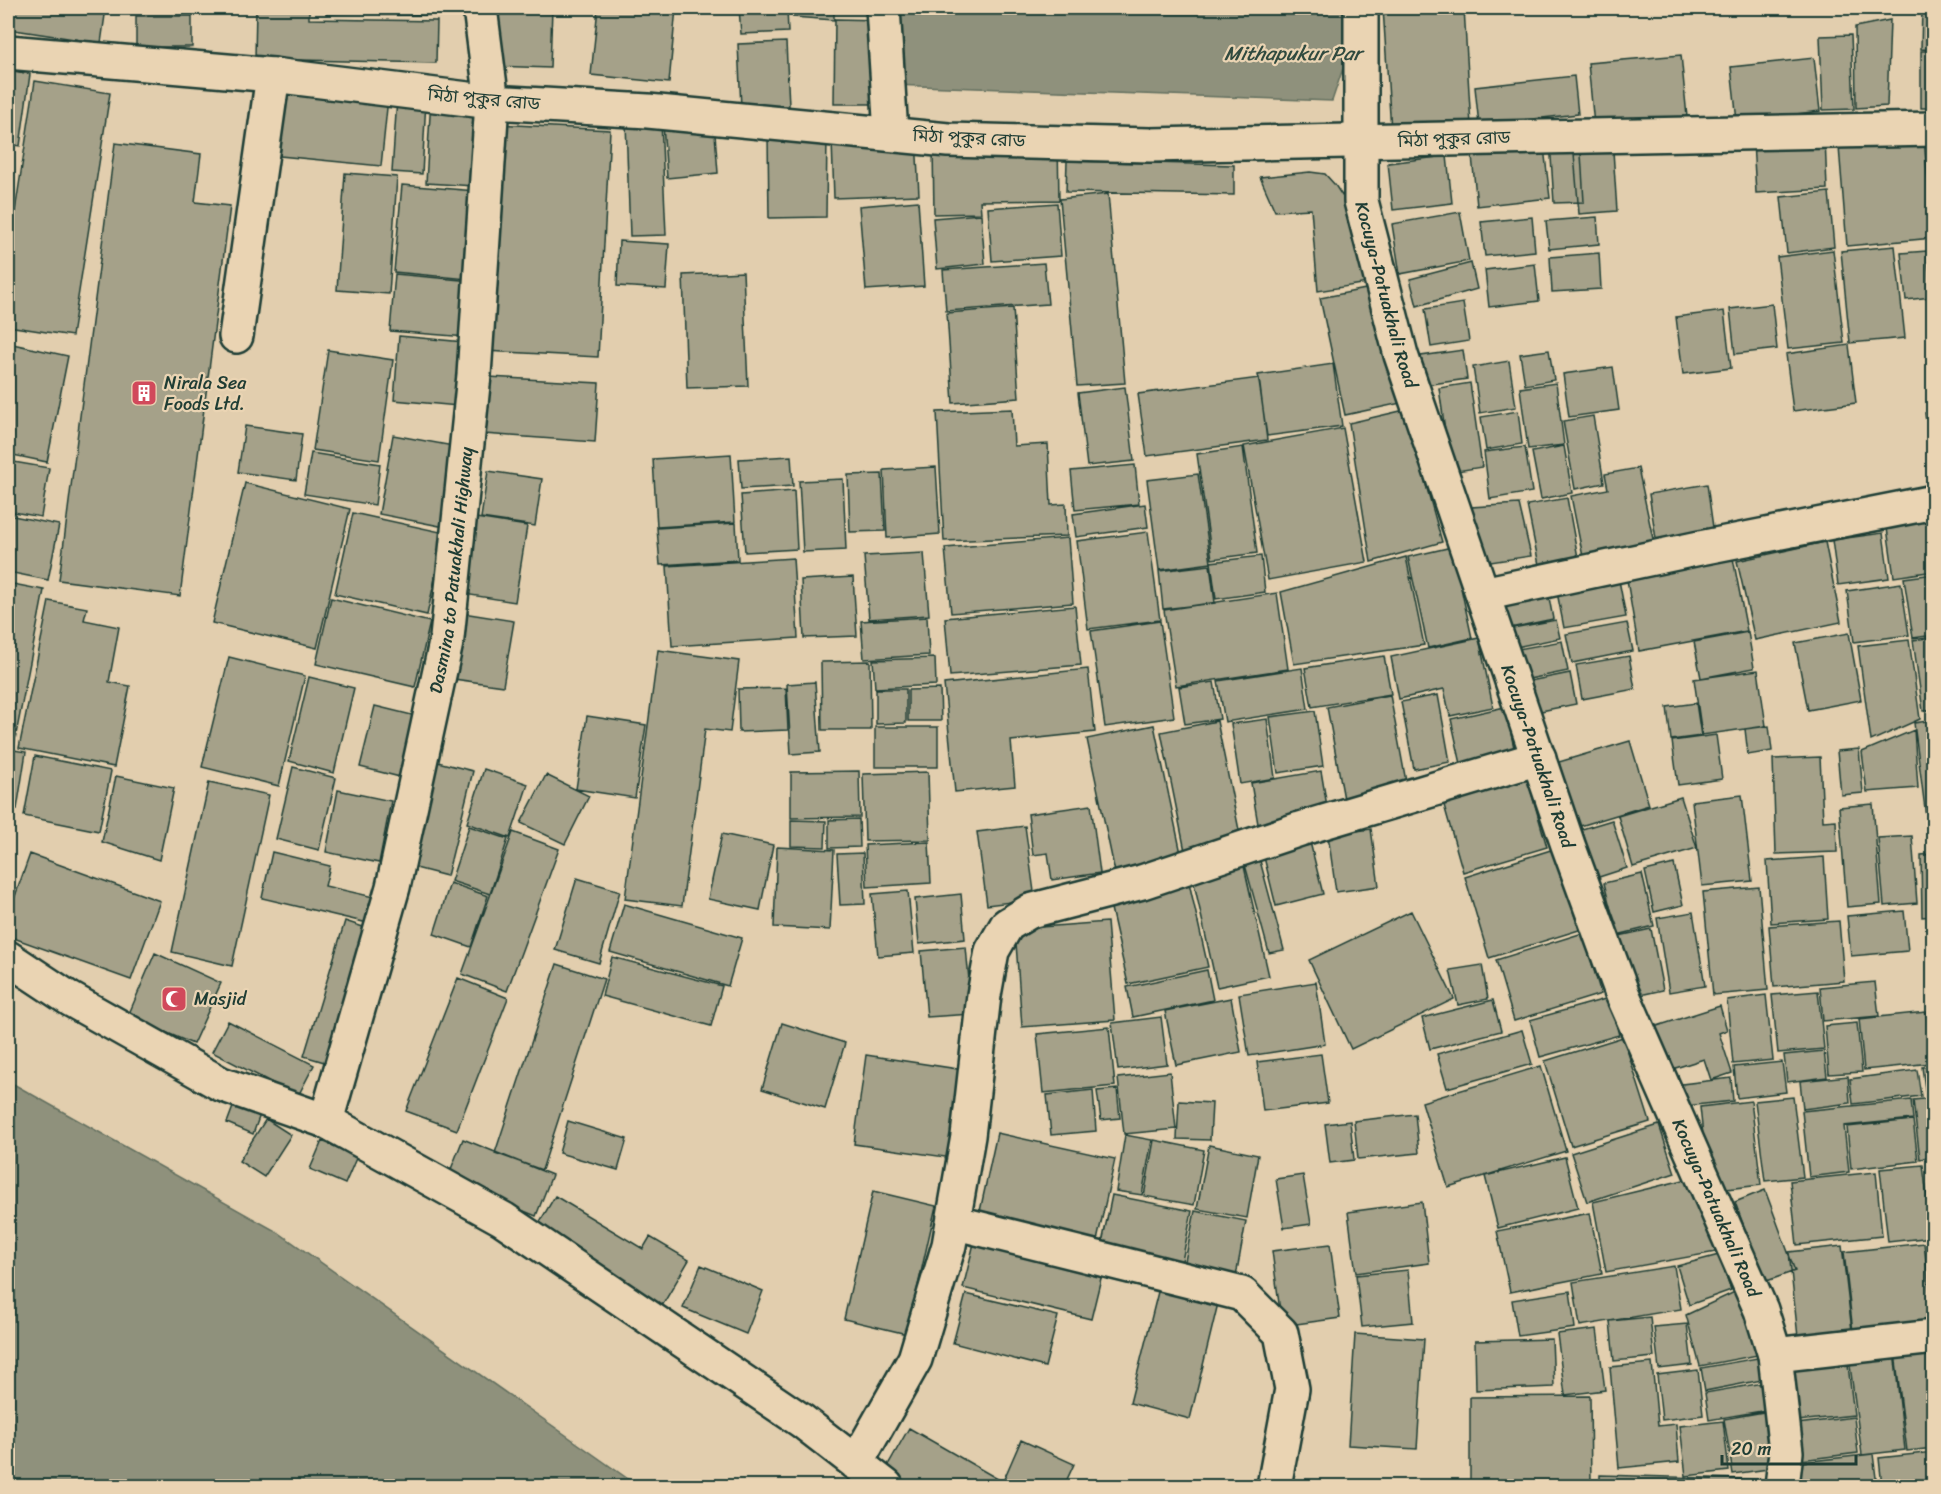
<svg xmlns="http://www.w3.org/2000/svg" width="1941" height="1494" font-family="Sriracha,'Noto Sans Bengali',sans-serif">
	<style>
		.water { fill: #8f917b; stroke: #626f5f; stroke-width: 1.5 }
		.building { fill: #a5a189; stroke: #1f3d34; stroke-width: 1.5 }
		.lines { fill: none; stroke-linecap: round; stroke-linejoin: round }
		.street-casing { stroke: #1f3d34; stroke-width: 38 }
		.secondary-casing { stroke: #1f3d34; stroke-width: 38 }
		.street { stroke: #ead4b3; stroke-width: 33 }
		.secondary { stroke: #ead4b3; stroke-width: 33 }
		.labels { text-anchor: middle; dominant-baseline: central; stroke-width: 4.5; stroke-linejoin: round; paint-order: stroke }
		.street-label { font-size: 18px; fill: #1f3d34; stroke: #ead4b3 }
		.poi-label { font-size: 18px; fill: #1f3d34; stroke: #ead4b3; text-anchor: start }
		.water-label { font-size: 20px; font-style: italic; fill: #304a3f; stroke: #ead4b3 }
	</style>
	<rect width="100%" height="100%" fill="#e2ceae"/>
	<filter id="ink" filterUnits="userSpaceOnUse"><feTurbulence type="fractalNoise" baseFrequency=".0167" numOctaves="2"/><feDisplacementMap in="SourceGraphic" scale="12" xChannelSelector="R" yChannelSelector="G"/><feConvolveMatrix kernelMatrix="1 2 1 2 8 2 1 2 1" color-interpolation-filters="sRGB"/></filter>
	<g filter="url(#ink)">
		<!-- water -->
		<path class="water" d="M887,8H1346L1343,68L1332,101L891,85Z
			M8,1081L279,1233L638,1486H8Z"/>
		<!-- building -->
		<path class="building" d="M8,8H106L101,43L8,29Z
			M256,8H309V19L437,21L436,63L255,59Z
			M326,8H362V12L326,14Z
			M381,8H434V15H381Z
			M492,8H552L550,68L491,66Z
			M598,8H676L669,83L591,75Z
			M739,8H787L788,32L741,34Z
			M794,8H834V20L793,17Z
			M1383,8H1464L1471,126L1391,130Z
			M1922,8H1934V50L1921,49Z
			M136,16H192V47H136Z
			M835,19L879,20L877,104H834Z
			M1890,20L1887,106L1856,108L1855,27Z
			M1851,35L1854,109L1823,110L1820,36Z
			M786,42L789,106L741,107L738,44Z
			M1921,51H1934V108H1921Z
			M1681,55L1687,117L1594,125L1588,63Z
			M1814,58L1820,111L1737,121L1731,67Z
			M8,70L30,74L20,146L8,144Z
			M1574,76L1578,114L1479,125L1475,87Z
			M35,81L110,93L72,336L8,326V257Z
			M287,88L388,98L381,166L280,156Z
			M397,99L426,100L422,174L392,172Z
			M431,99L480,102L475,186L426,183Z
			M661,121L666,235L630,236L626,123Z
			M714,121L718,173L667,178L663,125Z
			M497,124L610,130L598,357L485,351Z
			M768,134H827L826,217L769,218Z
			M916,138L919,195L834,198L832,141Z
			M1580,138L1584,202L1554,203L1550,141Z
			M1825,138L1827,189L1756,193L1753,142Z
			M1924,139L1933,238L1847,246L1839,147Z
			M115,143L201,154L195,202L230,206L180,596L59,580Z
			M1058,144L1059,200L980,201L981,213L934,214L933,147Z
			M1544,148L1550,198L1477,206L1472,156Z
			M1613,151L1617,211L1579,214L1574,154Z
			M1447,156L1452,203L1393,210L1388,163Z
			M1067,161L1234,165V195L1066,192Z
			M1310,172L1325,174L1335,185L1358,220L1368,283L1318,291L1311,209L1275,211L1260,177Z
			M345,173L397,177L389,294L337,290Z
			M402,185L476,191L468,279L394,272Z
			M1829,192L1834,247L1787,253L1781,197Z
			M1108,194L1125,383L1077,386L1060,199Z
			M918,201L924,286L866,290L859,206Z
			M1057,203L1061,256L992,261L988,208Z
			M1460,212L1469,261L1400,274L1392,224Z
			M981,214L985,264L937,269L933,218Z
			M1532,217L1535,251L1485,256L1481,222Z
			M1597,217L1599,244L1549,249L1546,221Z
			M619,241L669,244L666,289L617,286Z
			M1895,246L1905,338L1850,343L1841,251Z
			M1833,250L1844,343L1788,349L1777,257Z
			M1927,251L1931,297L1906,300L1901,253Z
			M1599,253L1601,289L1552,292L1550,257Z
			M1044,263L1048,304L946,311L943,270Z
			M1471,263L1477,289L1417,306L1410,279Z
			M1535,264L1539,301L1489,307L1485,270Z
			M743,272L748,386L687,388L683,275Z
			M395,274L472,281L467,337L390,331Z
			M1376,287L1401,403L1345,415L1320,298Z
			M1463,303L1469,341L1431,347L1425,309Z
			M1772,304L1777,349L1735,354L1730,309Z
			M1013,308L1019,398L953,403L947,313Z
			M1724,311L1731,368L1683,374L1676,317Z
			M399,336L464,342L458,406L394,400Z
			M8,343L68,356L47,462L8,454Z
			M1849,345L1856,403L1793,411L1786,354Z
			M328,350L393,360L379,460L313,450Z
			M1463,350L1467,379L1425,385L1421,356Z
			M1549,350L1554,380L1525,385L1520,354Z
			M1509,361L1516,407L1480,413L1473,367Z
			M1333,364L1342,426L1267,436L1258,375Z
			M1613,367L1619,410L1569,417L1563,374Z
			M488,377L599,383L595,442L484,434Z
			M1259,378L1267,440L1147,456L1138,394Z
			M1470,383L1482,467L1451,472L1439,388Z
			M1556,383L1564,445L1528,449L1520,388Z
			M1125,387L1134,461L1087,466L1078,393Z
			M1012,409L1014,446L1048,444L1051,505L1066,504L1067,536L944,541L937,412Z
			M1405,410L1442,542L1371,562L1349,423Z
			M1518,411L1522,444L1486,450L1481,417Z
			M1934,412V481L1925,413Z
			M1593,416L1604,483L1575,489L1563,421Z
			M245,426L302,434L296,480L238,472Z
			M1343,428L1367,562L1268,580L1244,446Z
			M393,435L459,447L445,527L379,514Z
			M1564,446L1572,493L1541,499L1532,452Z
			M1243,447L1257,553L1212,559L1197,454Z
			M1525,447L1532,492L1490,499L1484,452Z
			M311,453L380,464L375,505L304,494Z
			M731,454L735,522L657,527L653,459Z
			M791,456L793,486L741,489L739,459Z
			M8,461L49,468L41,517L8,511Z
			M1135,465L1139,504L1075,510L1071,471Z
			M936,467L940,534L887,538L884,470Z
			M1638,468L1656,553L1585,567L1571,496L1608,489L1605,474Z
			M488,471L542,479L535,526L481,518Z
			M882,474L885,531L850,532L848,475Z
			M1198,474L1211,563L1159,570L1147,480Z
			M843,479L846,550L803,552L799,481Z
			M245,483L350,509L317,648L212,623Z
			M1707,484L1715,542L1658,552L1649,494Z
			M794,491L797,549L745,552L741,495Z
			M1567,498L1579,563L1540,570L1527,505Z
			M1145,504L1148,527L1076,537L1073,514Z
			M1519,504L1531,556L1484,563L1471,507Z
			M1934,507V571L1894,577L1885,514Z
			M353,513L445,533L427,615L335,594Z
			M8,515L59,525L48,580L8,572Z
			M476,518L527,526L515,602L464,594Z
			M736,523L738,560L660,565L657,528Z
			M1148,532L1160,620L1088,629L1077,541Z
			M1883,533L1889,578L1838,585L1832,540Z
			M1068,538L1073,603L951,613L945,548Z
			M1825,542L1841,622L1755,640L1737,561Z
			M1452,547L1472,638L1428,648L1408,557Z
			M1731,548L1747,631L1639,651L1625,568Z
			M924,553L929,615L869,619L864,556Z
			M1261,556L1265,592L1216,599L1211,562Z
			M1406,557L1424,645L1294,664L1281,592Z
			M793,558L798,638L672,646L667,566Z
			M1210,565L1215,603L1163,609L1159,571Z
			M1934,574V635L1913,638L1904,578Z
			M1618,575L1626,617L1564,628L1556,587Z
			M853,577L857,636L804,638L801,580Z
			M8,583L44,590L14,745L8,744Z
			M1901,583L1909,635L1854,642L1847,591Z
			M1547,587L1553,619L1510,628L1502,596Z
			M1277,593L1288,669L1176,686L1164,610Z
			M331,598L430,622L415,687L316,664Z
			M49,601L87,608L84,620L119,627L109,682L130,686L114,767L19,748Z
			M1075,606L1081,665L950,676L945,618Z
			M463,613L514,621L503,686L454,679Z
			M927,617L929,655L864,659L861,621Z
			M1556,620L1560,638L1516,647L1513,628Z
			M1160,621L1174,717L1105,727L1091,631Z
			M1627,623L1633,651L1572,663L1566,634Z
			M1748,632L1754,668L1701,678L1694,642Z
			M1849,633L1861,700L1808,710L1795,643Z
			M1934,637V710L1923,711L1913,640Z
			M1479,638L1493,707L1450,716L1444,689L1399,699L1391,657Z
			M1909,640L1920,719L1871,741L1858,646Z
			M1562,641L1568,671L1524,680L1518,649Z
			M658,650L739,661L730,732L705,729L682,906L625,899Z
			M1384,656L1391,694L1312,707L1305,668Z
			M1629,656L1635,689L1582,699L1576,665Z
			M229,657L305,676L279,786L202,767Z
			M935,658L936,685L875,688L873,660Z
			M870,661L871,730H822L821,662Z
			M1302,668L1308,709L1225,722L1218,681Z
			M1088,669L1095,732L1011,741L1015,786L955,792L944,684Z
			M1758,670L1766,726L1702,735L1694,679Z
			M1570,673L1576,704L1531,713L1525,682Z
			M309,677L354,688L334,773L289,761Z
			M815,682L820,752L791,754L787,684Z
			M1214,682L1220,719L1185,724L1179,687Z
			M786,688L788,730L739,732L738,689Z
			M876,689H906V723L876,724Z
			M940,689L941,721H908V690Z
			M1390,695L1407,787L1344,799L1327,707Z
			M1438,695L1450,762L1414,769L1401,702Z
			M1696,703L1701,736L1671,740L1667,707Z
			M375,706L416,716L400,777L360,767Z
			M1505,707L1517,761L1463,773L1451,719Z
			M1315,711L1323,766L1278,773L1270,717Z
			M587,716L646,725L635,798L576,789Z
			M1267,719L1275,778L1240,784L1231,724Z
			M1934,720V832H1928L1914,723Z
			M1217,721L1241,840L1185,851L1161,732Z
			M1154,725L1183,863L1116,877L1087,739Z
			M1769,726L1772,751L1748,755L1745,729Z
			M875,727H938V767H875Z
			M1914,730L1918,788L1867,792L1862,752Z
			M1716,735L1722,779L1678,785L1672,741Z
			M1630,741L1649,805L1577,827L1559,762Z
			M8,749L26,752L17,809L8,807Z
			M1859,749L1863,793L1841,795L1837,751Z
			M35,756L111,771L99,831L24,816Z
			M1820,757L1823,821L1836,820L1837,852L1776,854L1773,759Z
			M430,760L473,771L447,876L404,865Z
			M293,767L336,778L319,850L276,839Z
			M1524,767L1547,847L1463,872L1440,791Z
			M484,769L528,784L510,838L467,823Z
			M859,771L860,817L791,818V772Z
			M1321,771L1329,818L1259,830L1251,783Z
			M928,772L930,840L865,841L863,774Z
			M546,775L589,796L565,844L521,823Z
			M116,776L174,788L159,860L102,842Z
			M209,782L269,795L232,966L172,952Z
			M338,790L391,801L379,863L326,852Z
			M1742,795L1752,881L1702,886L1692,801Z
			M1681,797L1697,848L1633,867L1618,816Z
			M1873,804L1881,904L1847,907L1839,807Z
			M1091,805L1100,873L1052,880L1048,853L1033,855L1028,814Z
			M859,819L860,847L829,848V820Z
			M791,820L826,821L825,847L791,846Z
			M1612,820L1627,868L1596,878L1582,829Z
			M469,826L508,839L490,894L451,881Z
			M1025,826L1035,899L987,905L977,832Z
			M1371,829L1379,886L1336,892L1328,835Z
			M513,832L559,849L507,991L462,974Z
			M722,834L773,845L760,910L708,899Z
			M1912,836L1917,903L1884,906L1878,838Z
			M929,842L931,883L867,887L865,845Z
			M1310,842L1323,894L1276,906L1263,853Z
			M777,847L834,850L830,930L774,927Z
			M1554,849L1579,930L1489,958L1465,877Z
			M272,852L330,866L325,886L378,898L372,924L262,898Z
			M863,853L865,904L840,905L837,854Z
			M30,854L160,901L131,980L8,936V916Z
			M1934,854V916L1922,917L1921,855Z
			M1259,857L1284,950L1269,953L1244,861Z
			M1824,857L1828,919L1771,923L1767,861Z
			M1243,862L1269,976L1217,987L1192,874Z
			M1674,864L1683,905L1654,912L1645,871Z
			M1642,874L1654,926L1617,935L1604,883Z
			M577,878L620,891L599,963L555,950Z
			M1188,878L1208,967L1128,984L1108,895Z
			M450,883L488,896L471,947L434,934Z
			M1759,887L1768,990L1713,995L1703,892Z
			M908,891L914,953L878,956L872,894Z
			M961,894L965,939L919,944L915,899Z
			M624,904L742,938L728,986L610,952Z
			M1411,911L1454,999L1351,1049L1309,960Z
			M1904,911L1908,951L1851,956L1847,916Z
			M1693,912L1705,986L1669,992L1657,918Z
			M345,921L372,930L331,1064L304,1056Z
			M1839,921L1844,981L1774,987L1769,926Z
			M1107,922L1115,1020L1022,1027L1015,929Z
			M1651,929L1663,990L1631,997L1619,936Z
			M1583,933L1601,994L1514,1021L1496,960Z
			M966,947L972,1014L927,1017L921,951Z
			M155,953L221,983L193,1044L128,1016Z
			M612,957L722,986L711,1026L602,996Z
			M557,964L604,979L542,1170L495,1153Z
			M1482,965L1488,999L1458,1005L1450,970Z
			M1207,970L1213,1000L1133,1017L1127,987Z
			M458,978L508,998L457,1130L406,1111Z
			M1316,982L1325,1044L1249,1056L1239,994Z
			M1875,982L1879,1016L1823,1021L1820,987Z
			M1818,991L1824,1049L1778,1053L1772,995Z
			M1766,995L1773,1060L1733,1064L1727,1000Z
			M1231,998L1241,1052L1176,1065L1165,1011Z
			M1609,998L1619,1035L1540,1057L1530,1020Z
			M1493,1000L1501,1031L1430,1049L1422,1018Z
			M1720,1006L1727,1030L1719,1033L1732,1073L1711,1080L1704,1059L1669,1070L1654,1027Z
			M1926,1012L1931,1063L1864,1070L1859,1019Z
			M1161,1017L1167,1064L1118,1070L1112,1023Z
			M228,1021L314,1065L298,1096L212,1052Z
			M782,1023L845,1043L825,1109L762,1089Z
			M1857,1023L1862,1072L1829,1074L1825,1026Z
			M1109,1027L1115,1086L1043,1093L1037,1034Z
			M1522,1030L1532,1064L1447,1088L1437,1054Z
			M1623,1037L1650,1122L1571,1146L1545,1061Z
			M1824,1051L1827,1077L1787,1082L1784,1055Z
			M1321,1054L1328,1103L1263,1111L1257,1062Z
			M866,1055L964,1070L952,1158L854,1144Z
			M1782,1062L1786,1092L1737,1098L1734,1067Z
			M1541,1066L1566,1151L1448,1187L1422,1102Z
			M1934,1066V1095L1926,1096L1922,1067Z
			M1917,1070L1921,1096L1853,1104L1850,1079Z
			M1170,1072L1176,1129L1124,1134L1118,1078Z
			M1848,1076L1850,1103L1803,1109L1800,1081Z
			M1731,1078L1733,1101L1685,1106L1682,1084Z
			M1117,1089L1120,1118L1101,1120L1097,1091Z
			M1093,1090L1096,1131L1051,1135L1047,1095Z
			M1793,1097L1803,1177L1765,1181L1755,1101Z
			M1934,1098V1157L1920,1159L1913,1100Z
			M236,1099L262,1109L253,1134L227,1123Z
			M1911,1100L1913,1119L1844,1126L1849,1172L1809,1177L1802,1111Z
			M1179,1101L1212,1103L1210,1140L1177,1139Z
			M1751,1101L1761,1185L1709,1191L1700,1107Z
			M1415,1114L1419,1153L1358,1159L1354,1121Z
			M266,1119L291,1135L264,1177L239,1161Z
			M1913,1120L1918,1161L1851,1169L1847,1127Z
			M568,1121L627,1139L618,1170L559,1153Z
			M1350,1121L1354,1160L1330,1163L1325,1124Z
			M1659,1125L1675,1173L1587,1202L1571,1153Z
			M997,1133L1115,1159L1095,1250L977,1225Z
			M1125,1135L1152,1140L1142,1195L1116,1191Z
			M463,1139L552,1175L536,1216L447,1179Z
			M1154,1140L1204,1150L1194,1205L1144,1196Z
			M322,1141L357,1156L345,1184L310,1169Z
			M1209,1145L1258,1155L1247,1218L1197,1209Z
			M1565,1157L1578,1208L1498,1228L1485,1176Z
			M1928,1163H1934V1205Z
			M1923,1165L1932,1237L1888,1242L1880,1169Z
			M1876,1172L1882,1236L1797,1245L1790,1181Z
			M1303,1175L1311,1224L1284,1228L1276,1179Z
			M1692,1178L1716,1252L1606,1272L1593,1202Z
			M1765,1190L1795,1271L1764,1282L1735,1202Z
			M873,1191L936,1206L907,1334L844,1319Z
			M1112,1195L1192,1211L1181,1266L1101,1248Z
			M555,1196L643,1249L650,1237L689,1260L662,1306L535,1230Z
			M1422,1202L1429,1263L1356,1273L1348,1212Z
			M1195,1211L1246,1221L1235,1282L1183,1271Z
			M1590,1213L1602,1274L1510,1292L1497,1231Z
			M976,1235L1104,1266L1091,1319L963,1288Z
			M1924,1243L1933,1323L1853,1332L1844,1252Z
			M1330,1244L1340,1318L1282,1326L1272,1251Z
			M1842,1246L1852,1331L1798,1337L1789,1252Z
			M1930,1248H1934V1291Z
			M1719,1255L1731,1290L1689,1305L1677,1266Z
			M701,1265L763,1291L746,1334L683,1308Z
			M1674,1266L1681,1309L1580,1326L1573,1282Z
			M1408,1270L1413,1322L1362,1327L1356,1275Z
			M1161,1280L1220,1295L1190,1419L1130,1403Z
			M1741,1289L1763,1354L1700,1366L1686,1315Z
			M1570,1291L1575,1328L1518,1336L1512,1300Z
			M966,1294L1058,1316L1045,1367L953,1343Z
			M1650,1317L1654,1357L1614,1361L1610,1321Z
			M1687,1324L1692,1365L1659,1369L1654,1327Z
			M1597,1329L1605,1390L1565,1395L1557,1334Z
			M1355,1334L1424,1339L1417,1449L1348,1445Z
			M1552,1339L1554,1387L1476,1390L1475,1341Z
			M1930,1349L1934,1373V1448L1907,1451L1895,1353Z
			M1894,1352L1905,1450L1862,1455L1849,1358Z
			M1763,1357L1767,1379L1705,1391L1701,1368Z
			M1847,1357L1854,1415L1788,1422L1781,1365Z
			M1652,1363L1658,1426L1676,1424L1679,1462L1619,1468L1610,1367Z
			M1698,1370L1703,1415L1662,1420L1657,1375Z
			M1768,1382L1773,1409L1709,1420L1705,1393Z
			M1590,1396L1591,1486H1470V1397Z
			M1775,1410L1782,1467L1733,1474L1724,1419Z
			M1854,1417L1858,1453L1793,1461L1789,1425Z
			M1723,1421L1729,1471L1686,1476L1680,1426Z
			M909,1428L1010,1486H908L884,1472Z
			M1021,1440L1074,1464L1064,1486H1021L1004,1479Z
			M1934,1452V1486H1882L1879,1458Z
			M1873,1454L1877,1486H1797L1794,1463Z
			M1600,1475L1773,1480V1486H1600Z"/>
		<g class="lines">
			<!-- street casing -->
			<g class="street-casing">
				<path id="street" d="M883,8L891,134
					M236,336L273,75
					M1483,594L1695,549L1934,502
					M8,958L70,999L221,1084L326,1121L503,1219L802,1421L886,1486
					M953,1222L1242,1294L1281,1333L1292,1389L1274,1486
					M1775,1355L1934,1337
					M856,1463L915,1359L949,1245L968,1136L984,995L992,951L1007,925L1030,911L1142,882L1300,829L1539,758"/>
			</g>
			<!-- secondary casing -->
			<g class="secondary-casing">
				<g id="secondary">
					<path id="s1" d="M1361,8V201L1401,355L1568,845L1622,993L1761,1310L1775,1355L1786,1452L1782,1486"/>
					<path d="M8,52L273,75L492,102L648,111L948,140L1150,145L1934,129"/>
					<path id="s2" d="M326,1121L393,887L447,638L474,375L492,102L480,8"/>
				</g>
			</g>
			<!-- street -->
			<use href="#street" class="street"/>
			<!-- secondary -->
			<use href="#secondary" class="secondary"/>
		</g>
	</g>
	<!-- icons -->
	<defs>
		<g id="building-square" transform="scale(1.35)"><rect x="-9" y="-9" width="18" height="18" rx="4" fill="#d1495b" stroke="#ead4b3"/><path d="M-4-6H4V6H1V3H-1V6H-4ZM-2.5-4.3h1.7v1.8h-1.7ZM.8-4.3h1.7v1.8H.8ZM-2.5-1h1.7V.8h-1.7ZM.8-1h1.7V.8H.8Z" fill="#fff"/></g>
		<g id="mosque-square" transform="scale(1.35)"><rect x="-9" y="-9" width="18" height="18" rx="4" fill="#d1495b" stroke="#ead4b3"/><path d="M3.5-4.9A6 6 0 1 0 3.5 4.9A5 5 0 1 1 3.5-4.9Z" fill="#fff"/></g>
	</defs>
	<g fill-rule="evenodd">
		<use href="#building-square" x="144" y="393"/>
		<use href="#mosque-square" x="174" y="999"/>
	</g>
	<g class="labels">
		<!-- street labels -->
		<g class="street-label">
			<text transform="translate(484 99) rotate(5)">মিঠা পুকুর রোড</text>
			<text transform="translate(969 138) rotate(3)">মিঠা পুকুর রোড</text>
			<text transform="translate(1454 139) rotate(-2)">মিঠা পুকুর রোড</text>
			<text stroke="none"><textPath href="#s1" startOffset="290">Kocuya-Patuakhali Road</textPath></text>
			<text stroke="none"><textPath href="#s2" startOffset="566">Dasmina to Patuakhali Highway</textPath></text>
			<text stroke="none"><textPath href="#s1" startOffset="776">Kocuya-Patuakhali Road</textPath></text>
			<text stroke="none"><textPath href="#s1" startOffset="1262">Kocuya-Patuakhali Road</textPath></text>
		</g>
		<!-- poi labels -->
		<g class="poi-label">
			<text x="164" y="383">Nirala Sea<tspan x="164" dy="21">Foods Ltd.</tspan></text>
			<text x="194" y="999">Masjid</text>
		</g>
		<!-- water labels -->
		<g class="water-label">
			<text x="1293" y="53">Mithapukur Par</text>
		</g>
	</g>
	<!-- margin -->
	<rect width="1941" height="1494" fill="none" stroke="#ead4b3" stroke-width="30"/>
	<rect x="15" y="15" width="1911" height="1464" fill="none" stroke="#1f3d34" stroke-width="2" filter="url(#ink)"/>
	<!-- scale -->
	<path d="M1722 1455v9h134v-9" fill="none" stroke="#1f3d34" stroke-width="3"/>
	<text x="1731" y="1455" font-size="18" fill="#1f3d34" stroke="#ead4b3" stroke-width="4.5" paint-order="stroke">20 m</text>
</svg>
